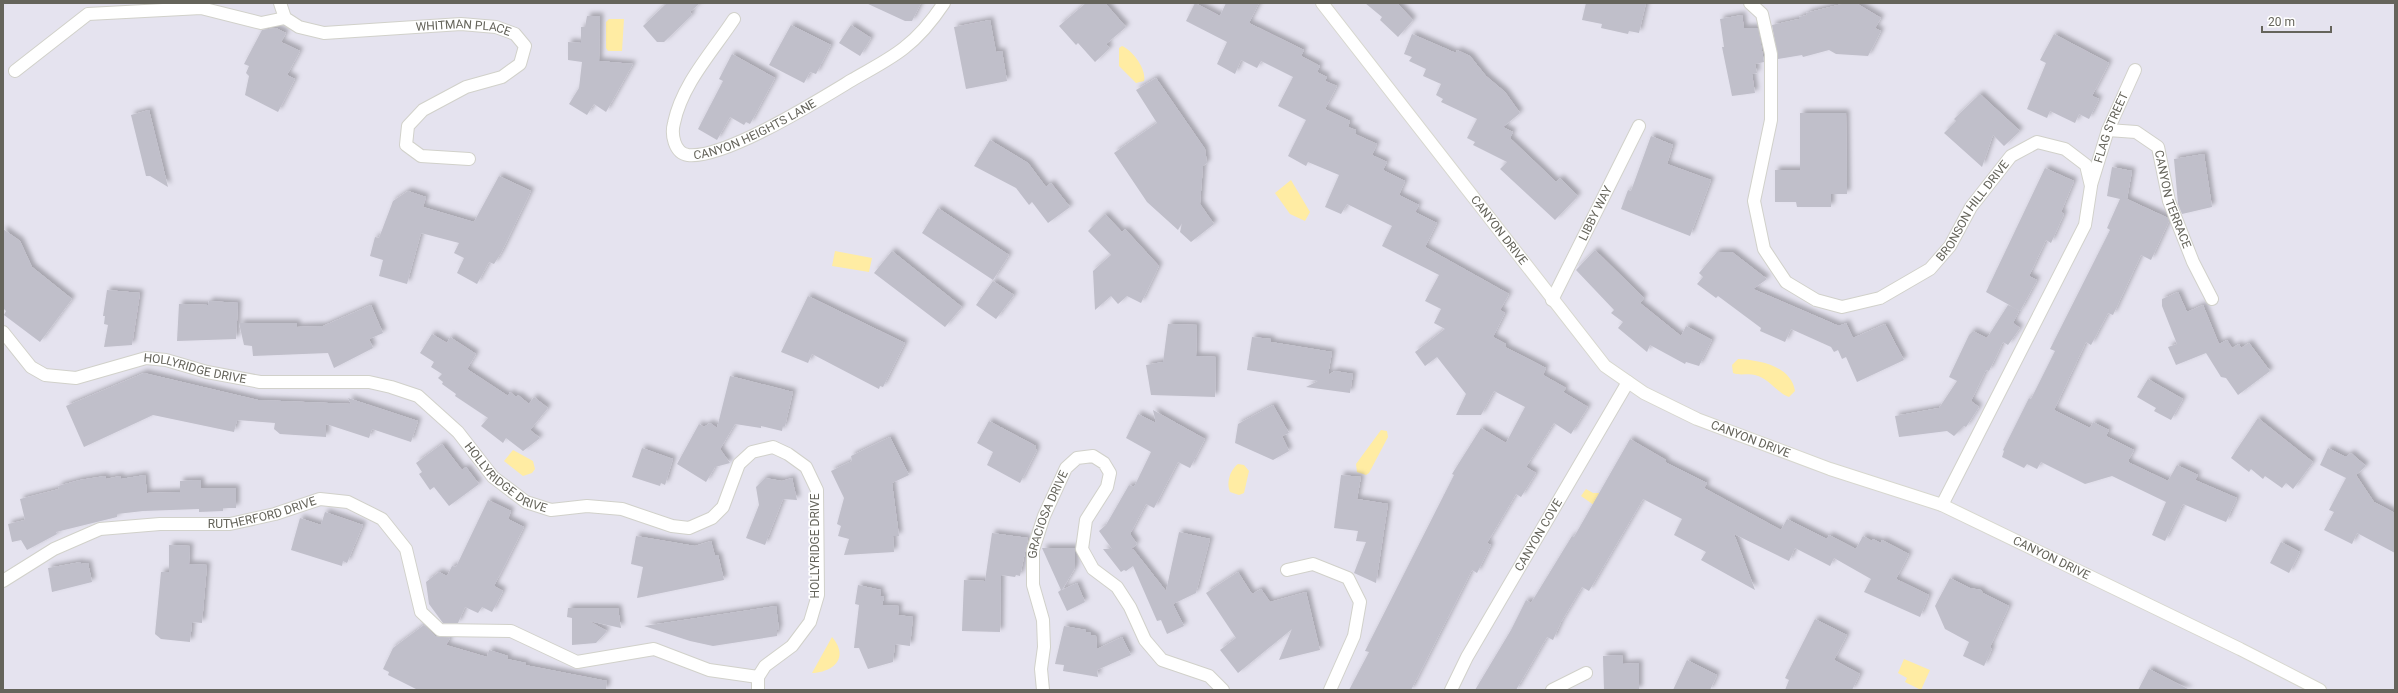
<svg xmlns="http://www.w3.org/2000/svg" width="2398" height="693" font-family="Roboto,sans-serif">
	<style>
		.water { fill: #ffeca3 }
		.building { fill: #c0bfca; filter: url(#shadow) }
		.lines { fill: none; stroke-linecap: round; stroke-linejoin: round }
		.street-casing { stroke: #d1d1ca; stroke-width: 14 }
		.secondary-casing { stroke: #d7d7ce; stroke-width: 14 }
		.street { stroke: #fff; stroke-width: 12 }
		.secondary { stroke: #fff; stroke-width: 12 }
		.labels { text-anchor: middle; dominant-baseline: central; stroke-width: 3.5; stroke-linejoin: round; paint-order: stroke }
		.street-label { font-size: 12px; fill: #65645b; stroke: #fff }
	</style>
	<defs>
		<filter id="shadow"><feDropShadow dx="3.5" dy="-3.5" stdDeviation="2" flood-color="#0004"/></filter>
	</defs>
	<rect width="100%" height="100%" fill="#e5e3ef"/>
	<!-- water -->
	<path class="water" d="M609,19H624L622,51H608L606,48V22Z
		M1122,46C1132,50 1147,69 1144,81L1136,83L1119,66V48Z
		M1291,180L1310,212L1305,221L1290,214L1275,193Z
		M835,251L872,258L869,272L832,266Z
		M1738,359C1760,360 1791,366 1795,391L1789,397C1777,393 1770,379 1755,375C1748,373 1740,376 1733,373L1732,365Z
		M1381,430L1387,431L1388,437L1369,473L1366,475L1357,472L1356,464Z
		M513,450L533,461L535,469L532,473L523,476L504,461Z
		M1238,464L1244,465L1249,471L1244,493L1239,495L1230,492C1226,483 1230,470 1238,464Z
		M1586,489L1593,493H1600L1611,517L1581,496Z
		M832,637C850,658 833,672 812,673Z
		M1904,659L1930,670L1921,690L1905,682L1907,678L1898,673Z"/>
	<!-- building -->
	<path class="building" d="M667,3H700L690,12L692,15L664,42H657L643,26Z
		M866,3H921L912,21H905Z
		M1086,3H1105L1126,27L1106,44L1110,48L1095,62L1078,43L1076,45L1059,26Z
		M1195,3L1220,16L1226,3H1259L1249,23L1304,50L1301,56L1320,66L1317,72L1327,77L1325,81L1337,86L1325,109L1350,121L1348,127L1356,130L1355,134L1377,144L1372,155L1387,162L1383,170L1405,181L1399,195L1419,205L1415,212L1437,223L1425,247L1509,294L1500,310L1505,313L1493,337L1506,344L1505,347L1546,368L1543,375L1566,388L1563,392L1588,407L1571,434L1554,423L1526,467L1536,473L1521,497L1516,494L1487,543L1491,545L1477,573L1472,570L1411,690H1349L1369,652L1365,651L1454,475L1452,474L1481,428L1506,443L1525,407L1494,391L1481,415H1456L1466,394L1437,357L1425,366L1415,352L1445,329L1434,323L1441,309L1425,301L1439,275L1382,246L1392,226L1347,204L1341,214L1325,207L1339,175L1308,162L1306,166L1288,156L1306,120L1278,106L1293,77L1261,61L1257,68L1241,60L1235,74L1217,64L1227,42L1186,21Z
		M1365,3H1397L1413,20L1398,37L1380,20L1382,17Z
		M1586,3H1646L1639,33L1629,31L1628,34L1601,28L1602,24L1582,20Z
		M1846,3H1856L1881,18L1875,28L1881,31L1868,56L1836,54L1829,50L1803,57L1802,55L1778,59L1772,25L1799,19V17L1807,15L1806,13Z
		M1742,15L1744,28H1758L1764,62L1755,64L1757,73L1752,74L1755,93L1732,96L1722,47H1724L1720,19Z
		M587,16H600L599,61L633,64L606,112L594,104L587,115L569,104L579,88L582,62L568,60V42L581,43V27H585Z
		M990,20L996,52L1002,51L1007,81L966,89L954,27Z
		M791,25L831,45L816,74L810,72L804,83L769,65Z
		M851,25L871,38L860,56L839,43Z
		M276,28L286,33L281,42L300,51L287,75L295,79L278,112L245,95L249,76L246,73L249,66L244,64L262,30Z
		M1412,34L1456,53L1457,50L1470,56L1486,76L1505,92L1520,113L1503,127L1513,132L1510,138L1556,182L1560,178L1578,196L1555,220L1500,169L1507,162L1473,145L1475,142L1467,138L1477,119L1441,102L1443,99L1436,95L1441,84L1423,76L1426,69L1409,61L1412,57L1404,54Z
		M2054,34L2109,63L2092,96L2099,99L2089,119L2079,114L2075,123L2050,111L2047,118L2027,109L2046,63L2040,60Z
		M732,54L775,78L750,124L746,122L744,125L730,117L717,140L698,129L723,81L719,79Z
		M1156,78L1205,149L1207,163L1203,166L1200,204L1214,224L1191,242L1180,232L1182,223L1178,230L1147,202L1114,153L1157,123L1136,90Z
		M1980,94L2020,131L2004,146L1993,135L1982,167L1944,133L1956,121L1954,119Z
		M149,110L168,187L150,176H146L131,115Z
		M1800,113H1846L1847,194H1831V207H1797L1796,202H1775V170H1800Z
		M1651,136L1673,145L1667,164L1711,180L1690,236L1621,209L1628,190L1631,191Z
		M990,140L1028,163L1046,187L1051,183L1070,207L1048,223L1032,202L1029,205L1016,188L974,166Z
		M2204,154L2212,207L2182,214L2178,204L2174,159Z
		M2112,167L2132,171L2127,199L2168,218L2169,221L2151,260L2141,255L2113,315L2108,313L2091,345L2086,342L2054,410L2090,428L2093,422L2109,430L2106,436L2134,450L2128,461L2130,463L2168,481L2177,465L2198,475L2195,480L2237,498L2226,522L2183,504L2165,541L2152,535L2166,502L2112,476L2085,484L2041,462L2037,469L2027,464L2024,468L2002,457L2004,451L2003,450L2029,398L2031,399L2055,351L2050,349L2110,230L2107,228L2120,199L2107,196Z
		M2045,168L2074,181L2061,212L2064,214L2051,243L2046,240L2029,276L2037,280L2020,311L1986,292Z
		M499,176L531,191L501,253L494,264L489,262L477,284L457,273L464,258L454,253L459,243L421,233L407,284L379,276L383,260L370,256L375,237L379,238L393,201L408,191L426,197L423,207L474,222Z
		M938,208L1009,255L993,280L922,233Z
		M1105,214L1122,232L1125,229L1159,266L1141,303L1127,296L1118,304L1111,296L1095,310L1093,271L1111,255L1088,231Z
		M3,229L20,241L32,267L72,299L40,342L4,315L6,311L3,308Z
		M1595,250L1644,298L1640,303L1681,336L1686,326L1712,340L1699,366L1686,362L1685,364L1650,345L1647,352L1618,328L1623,322L1611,313L1614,310L1576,270Z
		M892,251L962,307L945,327L874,273Z
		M1717,252H1732L1767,279L1753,289L1839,326L1846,323L1853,338L1885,324L1904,360L1857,382L1846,357L1842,359L1838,350L1834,352L1831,347L1791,329L1785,342L1760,331L1761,328L1718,296L1716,298L1697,284L1703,277L1699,273Z
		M993,281L1014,295L996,319L976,305Z
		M107,290L140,293L132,345L104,347L108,325L104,324L105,316H103Z
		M2178,292L2187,312L2203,305L2219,344L2227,340L2232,348L2239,344L2241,348L2249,343L2270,371L2238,395L2226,378L2221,377L2206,353L2176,365L2168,347L2177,344L2162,306V299Z
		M808,296L905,343L883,387L880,386L879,389L812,354L808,363L781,352Z
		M209,301L238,303L236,339L177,341L179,304L208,305Z
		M371,305L383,333L369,339L373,348L334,368L328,353L253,356L252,346L244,345L239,323H297V327L323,326Z
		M2008,305L2019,311L2013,323L2020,328L2008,345L2003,342L1989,371L1986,370L1971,401L1979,407L1966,427L1964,426L1954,436L1947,431L1899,437L1895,416L1939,408L1957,381L1949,377L1969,335L1973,331L1987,338Z
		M1168,324L1197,325L1196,356L1216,357L1215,397L1151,395L1146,365L1163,362Z
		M432,334L447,343L450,337L476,354L467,369L508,396L510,392L516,397L518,395L529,404L534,397L548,408L530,430L540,438L523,451L506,438L503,443L481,426L488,418L455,396L456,394L442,384L443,382L438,378L442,374L431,367L434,362L420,353Z
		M1252,337L1271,339V342L1332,352L1328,375L1335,371L1353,374L1350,393L1306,387L1318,381L1247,370Z
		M144,373L258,400L351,404L348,398L418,421L411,442L372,429L369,438L326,424V437L280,434L274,429L275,423L237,420L234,432L153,415L84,447L66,406Z
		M730,376L793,392L785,426H783L782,431L761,426V428L735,424L720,449L730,463L715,467L706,482L677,464L699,424L704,427L710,423L717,428Z
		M2148,379L2183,399L2171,420L2154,411L2156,408L2137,397Z
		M1273,405L1289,433L1282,436L1289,451L1273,460L1235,443L1238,424Z
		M1153,410L1205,439L1190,468L1178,462L1154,508L1146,504L1130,534L1137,544L1131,549H1133L1166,591L1179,532L1210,539L1196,593L1173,604L1184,626L1167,634L1161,620L1157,621L1133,566L1126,571L1124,570L1121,572L1103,549H1112L1099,531L1106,525L1129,485L1134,487L1151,452L1126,438L1138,414L1156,423Z
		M2258,418L2313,462L2293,489L2286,483L2282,488L2265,476L2263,479L2251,469L2249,472L2231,458Z
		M989,421L1036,446L1035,449L1037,450L1020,483L987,465L993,452L977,443Z
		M890,437L909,475L892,483L899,536H893L894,552L844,555L849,539L838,536L841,526L837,524L844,498L831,471L852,461L851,456Z
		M1630,439L1666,460L1665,462L1707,483L1704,488L1781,530L1787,519L1827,539L1829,535L1856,549L1863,536L1872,541L1873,539L1881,543L1882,540L1909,554L1896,579L1929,595L1920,617L1864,592L1871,579L1834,558L1830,566L1795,548L1789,561L1734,534L1755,590L1701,560L1706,552L1674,535L1682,519L1643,499L1589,591L1582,587L1561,622L1553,640L1547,637L1516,690H1475L1511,630L1526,600L1531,603L1572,536L1574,537Z
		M442,444L462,470L466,467L479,484L449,506L434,487L430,490L419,474L422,472L416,463Z
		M642,448L673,459L665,485L661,483L660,486L632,477Z
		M2328,448L2346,457L2351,453L2366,466L2356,475L2374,502L2395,513V553L2357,533L2352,544L2324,530L2334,512L2329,510L2346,478L2320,465Z
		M145,475L147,493L180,492V481L201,480V488H236V508H223V511L199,512V509L143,511L117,514V517L56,532L57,534L27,550L21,540L12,542L8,524L25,520L20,499L59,489L58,486L80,480L105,476L106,479L120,476L121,479Z
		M1341,475L1361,477L1357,499L1388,504L1376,583L1354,573L1366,542L1356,541L1358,531L1334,528Z
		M765,478L782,481L792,478L797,500L783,499L765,545L746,538L759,505L756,487Z
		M488,500L511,511L508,519L524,527L494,586L503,591L492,612L482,607L478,613L465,607L458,623H443L429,604L426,582L439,572L447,576L452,566L456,567Z
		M325,512L363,525L347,563L343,561L342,566L291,550L300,518L321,525Z
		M992,533L1028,538L1020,576L1016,575L1015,577L1001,575L1000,632L962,631L964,580L985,581Z
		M636,536L695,546L711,541L715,556L718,555L724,580L637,598L643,567L631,564Z
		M2281,542L2300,552L2289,573L2270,563Z
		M169,545L190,546L189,564L207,565L202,623L192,622L190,642L161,639L155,634L161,572H169Z
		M1042,548H1075V568L1062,590L1077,583L1085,602L1067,611L1058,592L1061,590Z
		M81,562V564L88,563L92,582L52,592L48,568Z
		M1238,572L1252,594L1261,589L1270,602L1306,592L1320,650L1279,660L1292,629L1238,673L1220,650L1236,638L1206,593Z
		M1950,578L1970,588L1981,590L1983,593L2009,606L1990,647L1992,649L1984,666L1963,656L1969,642L1945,629L1935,606Z
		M858,585L881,590L880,596L884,597L882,605L899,606L898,615L913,617L910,646L895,644L893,662L868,669L859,648H854L859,605L855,604Z
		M776,606L779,630H777V636L713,646L690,641L644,626Z
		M568,608H618L621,628L589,621L607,631L596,643L572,645V618L567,617Z
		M1815,619L1847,635L1834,660L1860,674L1852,690H1785L1789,680L1785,678Z
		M424,625L435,636L450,638L446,645L487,657L489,650L508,656L507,659L526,663L525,665L607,681L606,690H418L388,675L389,672L383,669L393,648Z
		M1064,626L1086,630V632L1091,633V635L1096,636L1097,649L1122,637L1131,655L1097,670L1098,677L1063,671L1064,665L1055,664Z
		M1622,655L1623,664L1639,663V690H1604L1603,656Z
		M1687,660L1717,675L1710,690H1673Z
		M2149,669L2190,690H2138Z"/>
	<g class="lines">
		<!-- street casing -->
		<g class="street-casing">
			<g id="street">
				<path id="s1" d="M280,3L285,18L299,27L324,33L461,24L496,27L515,34L525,46L520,64L502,77L466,87L423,110L408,126L406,145L421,156L469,159"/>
				<path id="s2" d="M1750,3L1762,14L1771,54V120L1754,201L1764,249L1786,282L1816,300L1842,307L1880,298L1930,269L1950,246L1971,207L2011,156L2037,142L2065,149L2086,165L2091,186L2085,225L1942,505"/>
				<path id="s3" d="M734,19C713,51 682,84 674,123C671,134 674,153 688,155C725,159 819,100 852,80C869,70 889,60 904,48C921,35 932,21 944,3"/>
				<path d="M15,71L88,14L201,8L261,23L285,18"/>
				<path id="s4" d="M2108,130L2136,132L2158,147L2169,201L2193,262L2212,299"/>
				<path id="s5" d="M2091,185L2108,130L2135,70"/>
				<path id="s6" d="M1552,300L1639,126"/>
				<path id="s7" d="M3,332L31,367L45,375L76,378L146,358L166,360L207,372L260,382H369L391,387L418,396L458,432L493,477L526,502L551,510L587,506L622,509L672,526L689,528L712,518L723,507L739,464L752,452L773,447L788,454L806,467L817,490L818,595L810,622L792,646L765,666L758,677V690"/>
				<path d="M1287,570L1313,564L1348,578L1360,602L1354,636L1330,690"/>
				<path id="s8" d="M3,581L54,549L100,529L160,524H230L275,514L320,499L348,502L382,519L406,549L421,612L440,630L511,631L577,662L654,649L709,670L758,677"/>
				<path id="s9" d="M1043,690L1041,669L1044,647L1043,620L1033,585V550L1044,516L1066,468L1077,458L1093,456L1104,463L1110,473L1107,487L1086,520L1082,549L1093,569L1117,587L1130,607L1145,640L1162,660L1209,676L1223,690"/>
				<path id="s10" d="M1451,690L1467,657L1628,382"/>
				<path d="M1552,690L1586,673"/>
			</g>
		</g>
		<!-- secondary casing -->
		<g class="secondary-casing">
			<g id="secondary">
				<path id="s11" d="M1322,3L1605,366L1644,393L1697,419L1830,469L1942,505L2240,649L2320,690"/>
			</g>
		</g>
		<!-- street -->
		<use href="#street" class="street"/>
		<!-- secondary -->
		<use href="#secondary" class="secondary"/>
	</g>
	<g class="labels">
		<!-- street labels -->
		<g class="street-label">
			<text stroke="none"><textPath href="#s1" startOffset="198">WHITMAN PLACE</textPath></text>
			<text stroke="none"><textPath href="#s3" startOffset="232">CANYON HEIGHTS LANE</textPath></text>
			<text stroke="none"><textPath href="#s5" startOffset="61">FLAG STREET</textPath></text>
			<text stroke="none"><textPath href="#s4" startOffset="109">CANYON TERRACE</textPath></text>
			<text stroke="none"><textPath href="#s2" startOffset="526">BRONSON HILL DRIVE</textPath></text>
			<text stroke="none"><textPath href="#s6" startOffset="97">LIBBY WAY</textPath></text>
			<text stroke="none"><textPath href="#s11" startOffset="288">CANYON DRIVE</textPath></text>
			<text stroke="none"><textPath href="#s7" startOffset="215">HOLLYRIDGE DRIVE</textPath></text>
			<text stroke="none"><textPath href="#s11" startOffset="624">CANYON DRIVE</textPath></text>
			<text stroke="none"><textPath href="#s7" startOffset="563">HOLLYRIDGE DRIVE</textPath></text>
			<text stroke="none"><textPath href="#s8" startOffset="274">RUTHERFORD DRIVE</textPath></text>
			<text stroke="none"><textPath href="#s9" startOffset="180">GRACIOSA DRIVE</textPath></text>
			<text stroke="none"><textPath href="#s10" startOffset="178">CANYON COVE</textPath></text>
			<text transform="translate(815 546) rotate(-90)">HOLLYRIDGE DRIVE</text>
			<text stroke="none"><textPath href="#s11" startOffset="948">CANYON DRIVE</textPath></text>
		</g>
	</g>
	<!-- border -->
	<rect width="2398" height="693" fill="none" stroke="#65645b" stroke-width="8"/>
	<!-- scale -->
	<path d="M2262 26v6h69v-6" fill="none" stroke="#65645b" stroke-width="2"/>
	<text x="2268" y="26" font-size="12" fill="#65645b" stroke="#ffffff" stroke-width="3" paint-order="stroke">20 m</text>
</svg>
